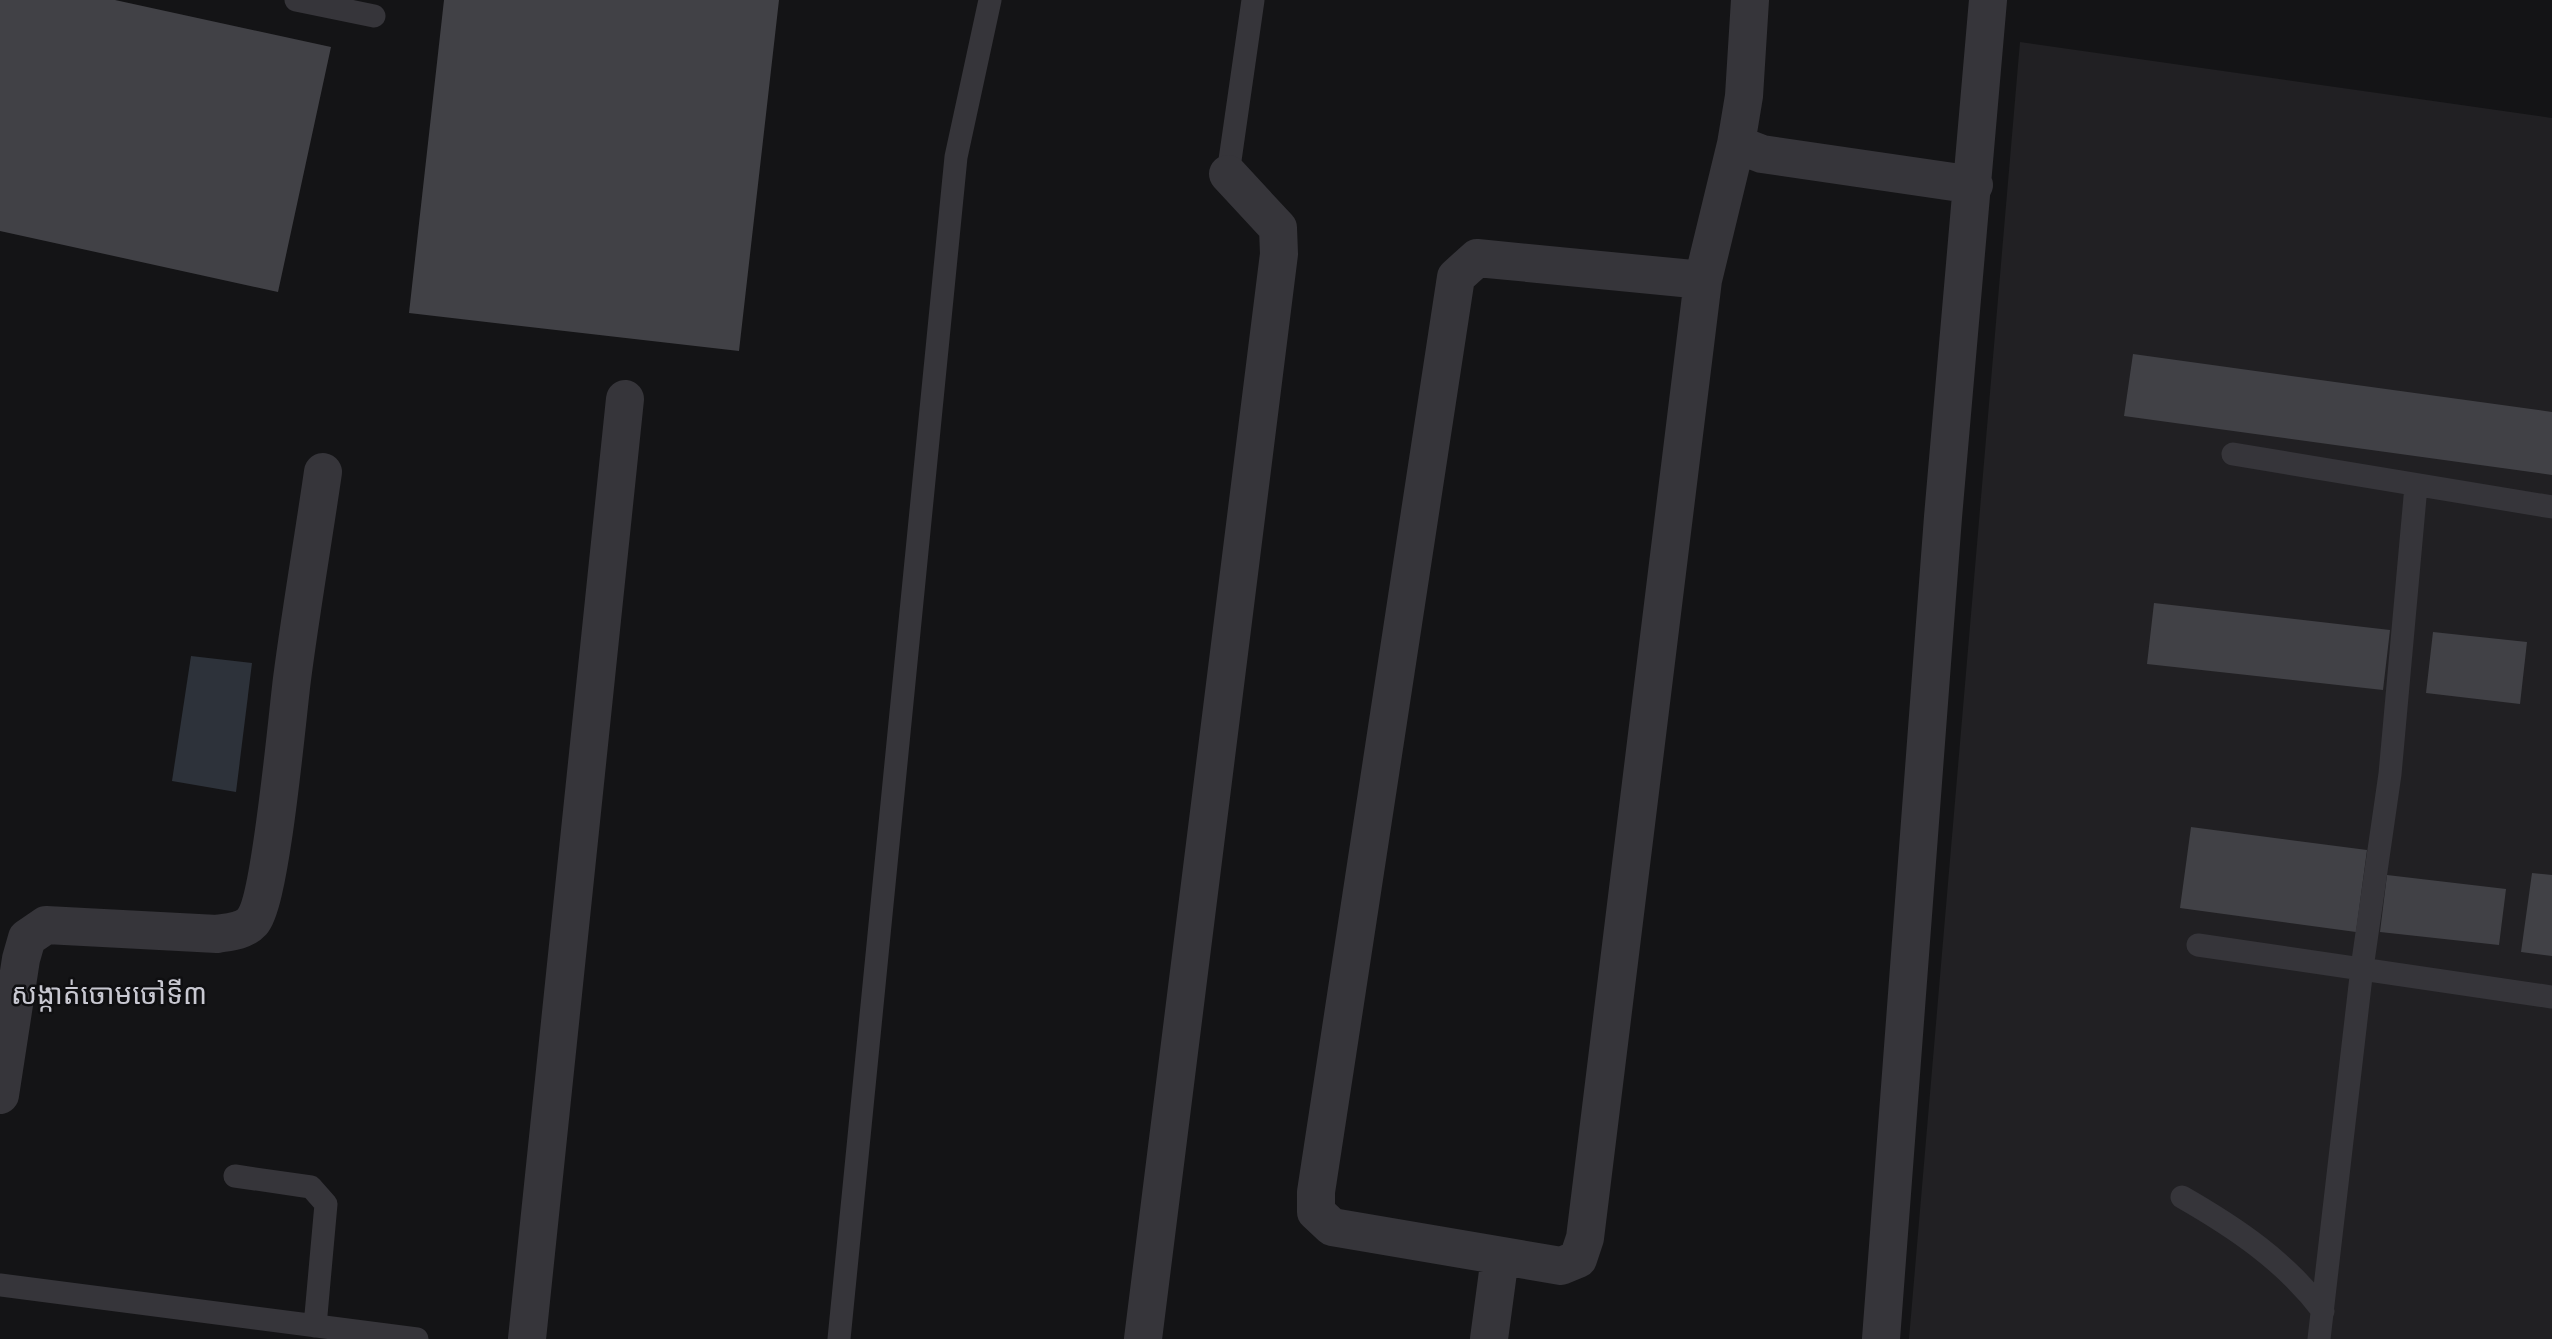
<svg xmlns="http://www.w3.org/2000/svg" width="2552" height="1339" font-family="Overpass,'Noto Sans Khmer',sans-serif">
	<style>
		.built { fill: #212023 }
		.water { fill: #2d323a }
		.building { fill: #414146 }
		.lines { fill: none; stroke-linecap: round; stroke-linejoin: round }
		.lane { stroke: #36353a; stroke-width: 23 }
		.street { stroke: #36353a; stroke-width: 38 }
		.labels { text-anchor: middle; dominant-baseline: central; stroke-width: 5; stroke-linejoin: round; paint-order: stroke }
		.quarter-label { font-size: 28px; fill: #c8c8d1; stroke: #0f0f11 }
	</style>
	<rect width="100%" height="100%" fill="#141416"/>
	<!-- built -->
	<path class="built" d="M2020,42L2552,118V1339H1909Z"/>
	<!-- water -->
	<path class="water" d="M191,656L252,663L236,792L172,781Z"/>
	<!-- building -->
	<path class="building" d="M0,0H115L331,47L278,292L0,231Z
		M444,0H779L739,351L409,313Z
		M2133,354L2552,412V475L2124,416Z
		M2154,603L2390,630L2383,690L2147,664Z
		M2433,632L2527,642L2520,704L2426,693Z
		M2191,827L2367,850L2356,932L2180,908Z
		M2532,873L2552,875V956L2521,952Z
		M2387,875L2506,889L2499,945L2380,932Z"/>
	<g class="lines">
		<!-- lane -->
		<path class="lane" d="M296,0L374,16
			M1228,174L1253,0
			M2233,454L2552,507
			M2198,945L2552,997
			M235,1176L311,1187L326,1204L315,1326
			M2182,1197C2236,1228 2285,1261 2323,1311
			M0,1285L417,1339
			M839,1339L956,157L990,0
			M2319,1339L2362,968L2390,774L2416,486"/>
		<!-- street -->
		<path class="street" d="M1750,0L1744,96L1736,144L1762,154L1974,185
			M1703,280L1477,258L1456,277L1316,1192V1212L1332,1227L1561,1266L1578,1259L1585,1238L1703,280L1736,144
			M0,1095L21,959L27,938L46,925L217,934C228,932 244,931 252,922C271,901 287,718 292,679C301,610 313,541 323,472
			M527,1339L625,399
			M1143,1339L1279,254L1278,228L1228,174
			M1489,1339L1500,1257
			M1881,1339L1943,517L1988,0"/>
	</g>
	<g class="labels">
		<!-- quarter labels -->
		<g class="quarter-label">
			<text x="109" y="997">សង្កាត់ចោមចៅទី៣</text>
		</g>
	</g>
</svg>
